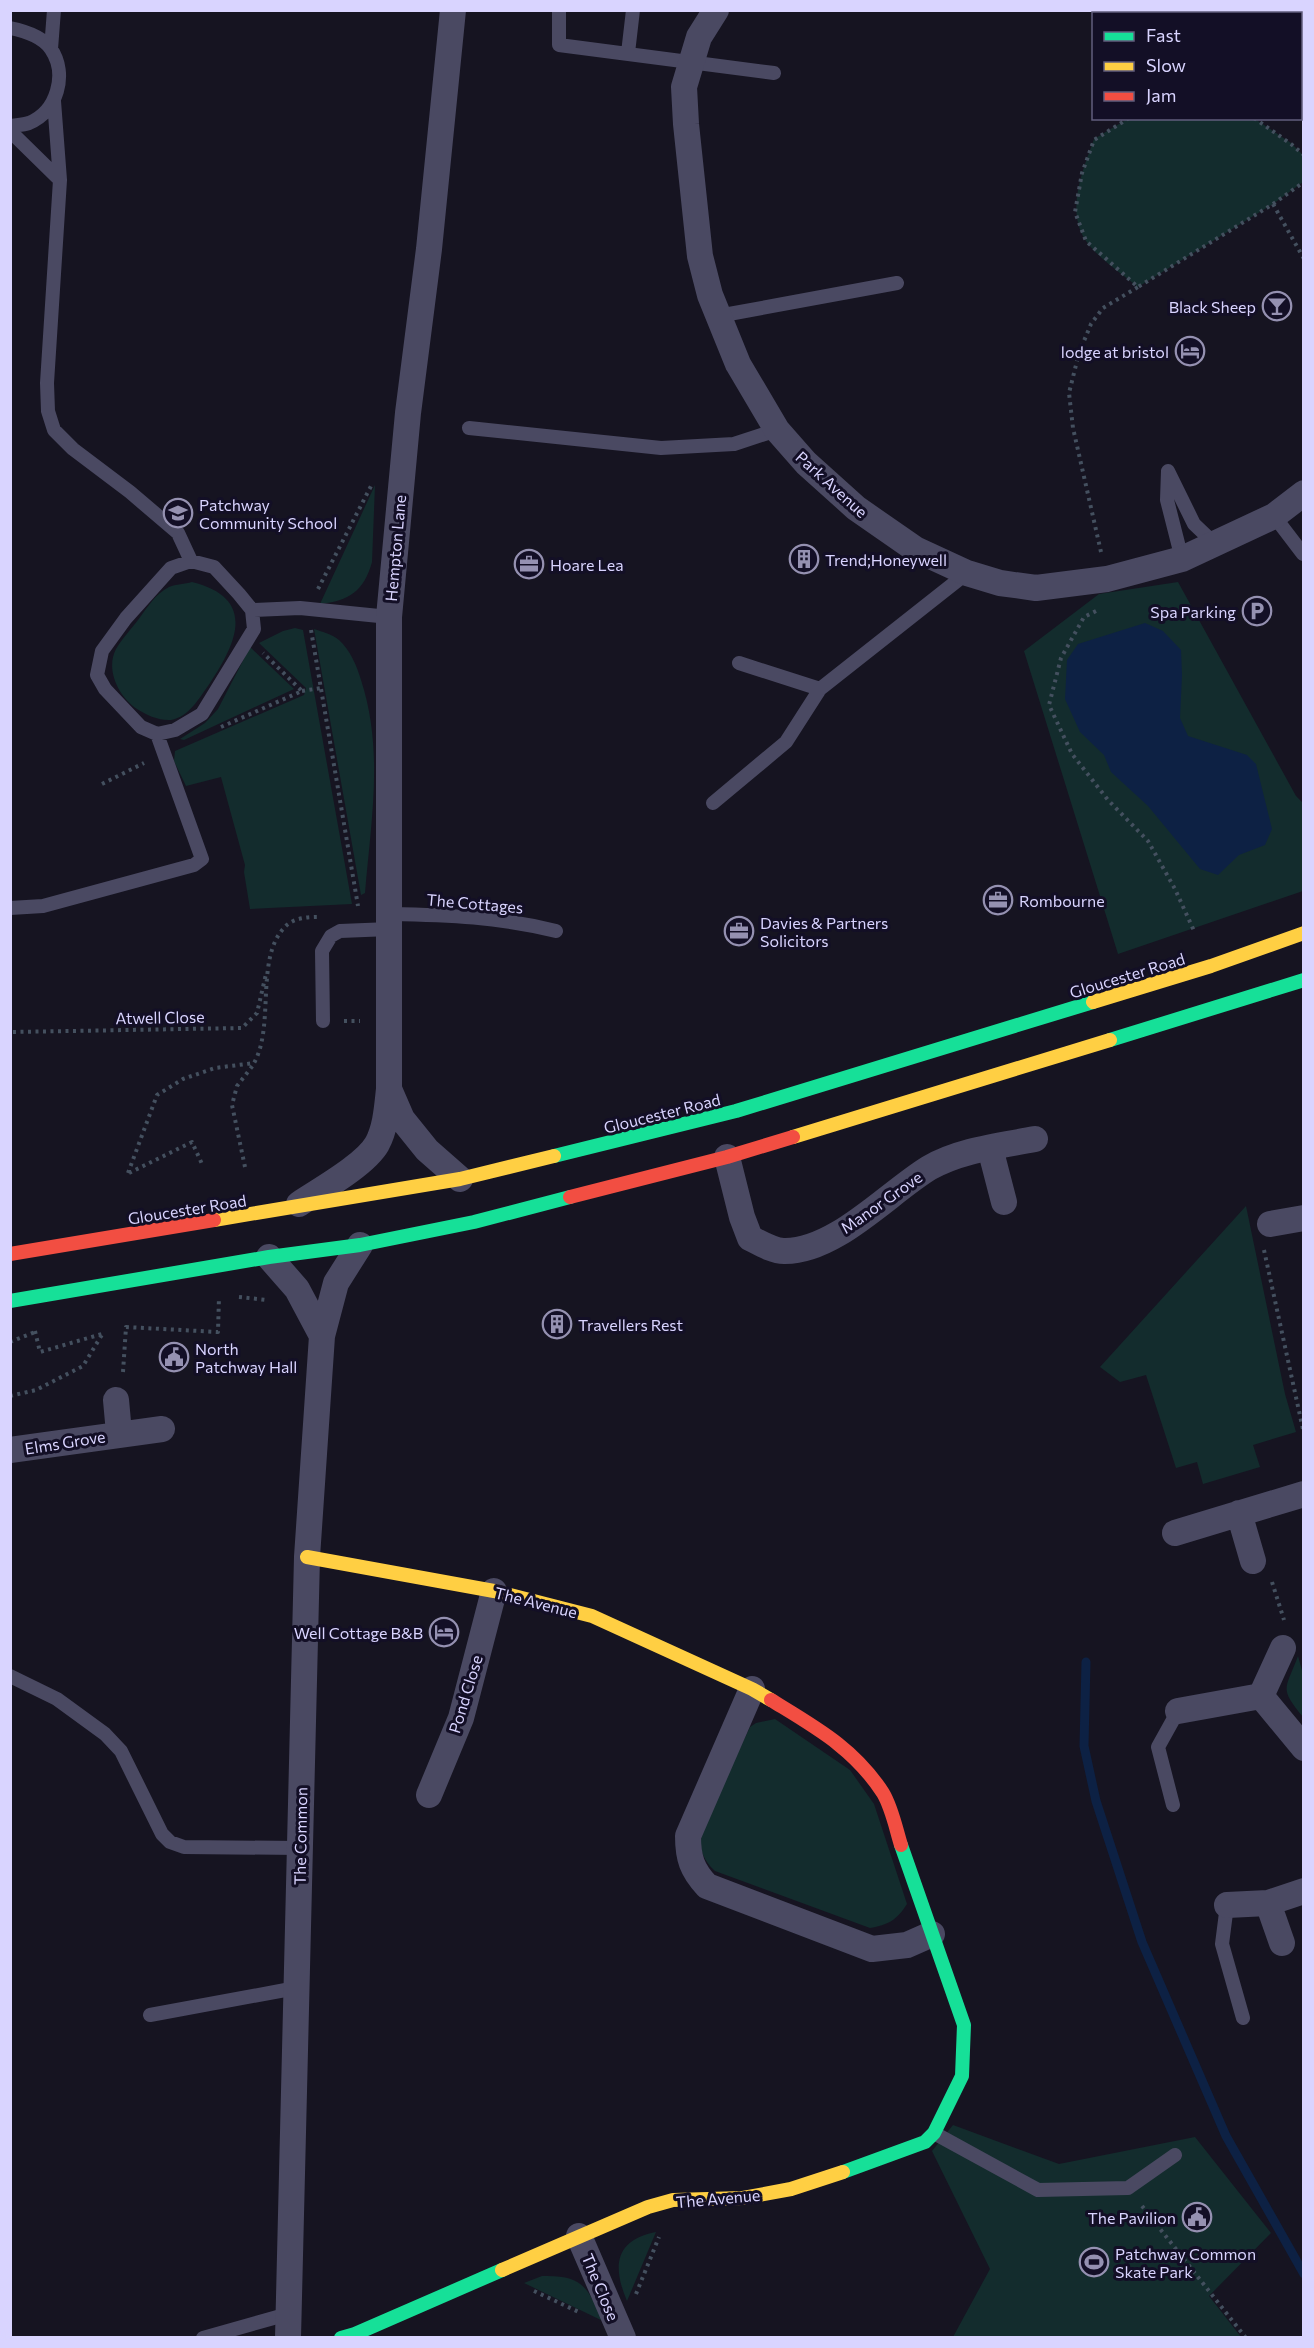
<svg xmlns="http://www.w3.org/2000/svg" width="1314" height="2348" font-family="Commissioner,sans-serif">
	<style>
		.green { fill: #132c2d }
		.water { fill: #0d2144 }
		.lines { fill: none; stroke-linecap: round; stroke-linejoin: round }
		.stream { stroke: #0d2144; stroke-width: 9 }
		.path { stroke: #44505f; stroke-width: 4; stroke-dasharray: 3 4.5; stroke-linecap: butt }
		.lane { stroke: #4a4962; stroke-width: 14 }
		.street { stroke: #4a4962; stroke-width: 26 }
		.fast { stroke: #16e098; stroke-width: 14 }
		.slow { stroke: #ffcf43; stroke-width: 14 }
		.jam { stroke: #f24e42; stroke-width: 14 }
		.labels { text-anchor: middle; dominant-baseline: central; stroke-width: 6; stroke-linejoin: round; paint-order: stroke }
		.poi-label { font-size: 16px; fill: #d9d4ff; stroke: #130f26; text-anchor: start }
		.street-label { font-size: 16px; fill: #d9d4ff; stroke: #130f26 }
	</style>
	<rect width="100%" height="100%" fill="#161421"/>
	<!-- green -->
	<path class="green" d="M1129,118L1255,119L1291,143L1303,155V182L1273,204L1138,287C1123,275 1096,256 1086,241C1065,210 1083,170 1094,139Z
		M375,485L372,562C364,591 349,601 320,604Z
		M192,582C256,598 238,641 210,683C200,697 189,717 171,720C160,721 146,715 137,709C119,697 105,670 116,649C122,639 131,629 138,620C147,608 155,594 169,587C176,584 185,584 192,582Z
		M1178,582L1296,796L1303,803V891L1118,954L1024,651L1099,594Z
		M295,628L303,630L352,904L250,909L244,872L245,865L221,777L186,786L174,761L175,751L304,695L306,688L259,643L283,631Z
		M314,629C323,632 332,634 339,640C350,650 357,666 361,680C384,750 371,821 365,893L361,895Z
		M250,647L294,689L184,740L180,739L205,723L218,709Z
		M1246,1206L1285,1394L1296,1432L1253,1445L1260,1467L1203,1484L1197,1462L1176,1468L1146,1375L1120,1382L1100,1367Z
		M1298,1656L1303,1674V1717C1279,1687 1285,1691 1298,1656Z
		M775,1719L850,1770L874,1804L907,1904C897,1920 888,1925 870,1928L715,1871C703,1860 700,1850 699,1834L750,1727L756,1723Z
		M953,2125L1059,2164L1195,2137L1271,2233L1209,2296L1241,2337H953L990,2269L932,2151Z
		M656,2232L627,2301C612,2266 615,2240 656,2232Z
		M542,2276C582,2275 587,2286 603,2321L524,2283Z"/>
	<!-- water -->
	<path class="water" d="M1145,623L1163,631L1181,650L1182,675L1180,718L1188,736L1247,755L1256,764L1272,829L1265,845L1239,855L1218,875L1200,869L1148,806L1111,772L1104,755L1080,732L1065,699L1067,660L1078,644Z"/>
	<g class="lines">
		<!-- stream -->
		<path class="stream" d="M1086,1662L1084,1746L1096,1801L1142,1942L1226,2136L1304,2274"/>
		<!-- path -->
		<path class="path" d="M1129,118L1094,140L1082,173L1075,212L1086,241L1138,287L1273,204L1304,182
			M1254,118L1291,144L1304,155
			M1273,204L1304,259
			M1101,552L1073,428L1069,393L1079,353L1091,324L1103,308L1138,287
			M318,589L371,486
			M1096,611L1084,617L1061,658L1049,705L1072,754L1108,800L1148,841L1175,889L1195,933
			M311,630L358,906
			M302,691L321,688
			M221,727L302,691L263,653
			M102,784L144,763
			M344,1021H360
			M13,1032L242,1028L257,1013L266,974
			M245,1167L232,1105L237,1086L254,1064
			M128,1173L157,1095L183,1079L215,1068L254,1063C275,1026 255,959 284,928C292,918 307,917 318,917
			M129,1173L192,1142L202,1164
			M1264,1250L1304,1434
			M239,1297L267,1300
			M35,1331L40,1352L102,1334
			M10,1342L35,1332
			M123,1372L126,1327L218,1332L219,1297
			M10,1396L36,1390L83,1366L103,1333
			M1272,1582L1284,1620
			M1142,2206L1246,2338
			M534,2291L581,2313
			M636,2294L659,2237"/>
		<!-- lane -->
		<path class="lane" d="M559,10V45L774,73
			M10,28C25,31 42,36 51,49C68,74 57,112 29,123C23,125 16,125 10,126
			M51,49L54,10
			M628,53L633,10
			M54,101L60,180L47,383L48,411L54,430L73,449L130,492L178,533L191,561
			M10,131L60,180
			M718,316L897,283
			M469,428L661,448L734,444L777,430
			M1168,471L1167,500L1182,559
			M1168,471L1194,524L1215,544
			M1274,516L1303,554
			M191,561L214,567L239,594L252,610L254,629L202,714L175,730L157,734L141,727L105,689L97,675L102,651L126,618L171,568Z
			M252,610L300,608L389,617
			M739,663L820,689
			M713,803L786,742L820,689L967,573
			M10,908L43,906L194,865L202,859L157,734
			M390,914C448,915 500,917 556,931
			M323,1021L322,951L331,936L340,931L390,929
			M10,1676L57,1699L105,1734L121,1751L162,1834L170,1842L184,1847L299,1848
			M1173,1805L1158,1747L1178,1711
			M1227,1905L1222,1944L1243,2018
			M150,2015L296,1988
			M934,2133L1038,2190L1128,2188L1175,2155
			M203,2338L288,2314"/>
		<!-- street -->
		<path class="street" d="M716,10L699,37L684,87L686,124L700,256L710,295L738,364L777,430L806,463L856,508L915,549L967,573L1000,583L1036,588L1107,579L1182,559L1274,516L1304,493
			M389,1089L402,1119L427,1150L460,1179
			M990,1148L1004,1202
			M727,1157L742,1217L750,1238C760,1243 773,1251 784,1251C835,1252 888,1193 929,1168C960,1150 999,1146 1035,1139
			M299,1204C320,1190 365,1165 377,1144C386,1127 387,1107 389,1089V617L408,413L429,249L453,10
			M1270,1224L1304,1218
			M269,1257L297,1289L322,1336
			M116,1400L119,1433
			M10,1450L162,1429
			M1239,1513L1253,1561
			M1175,1533L1304,1494
			M1283,1648L1261,1696L1304,1748
			M752,1689L688,1836C688,1858 692,1870 707,1886L872,1949L907,1945L932,1934
			M1178,1711L1261,1696
			M429,1795L461,1718L494,1591
			M1268,1903L1282,1943
			M1227,1905L1268,1903L1304,1891
			M579,2236L623,2338
			M288,2338L307,1557L322,1336L336,1283L360,1245"/>
		<!-- fast -->
		<path class="fast" d="M1110,1040L1304,980
			M554,1156L736,1111L1093,1002
			M10,1301L269,1257L360,1245L474,1222L570,1197
			M843,2172L925,2142L934,2133L962,2076L964,2025L901,1845
			M341,2338L355,2334L502,2270"/>
		<!-- slow -->
		<path class="slow" d="M1093,1002L1211,966L1304,933
			M793,1137L1110,1040
			M214,1220L460,1179L554,1156
			M307,1557L494,1591L592,1616L752,1689L771,1700
			M502,2270L648,2207L673,2200L743,2198L791,2189L843,2172"/>
		<!-- jam -->
		<path class="jam" d="M570,1197L727,1157L793,1137
			M10,1254L214,1220
			M771,1700C815,1727 854,1748 883,1793C892,1808 896,1829 901,1845"/>
	</g>
	<!-- icons -->
	<defs>
		<g id="bar-ring" transform="scale(1.5)"><circle r="9.5" fill="#130f26" stroke="#9591b1" stroke-width="1.5"/><path d="M-6-5H6L.8 .8V4.5H3.5V6h-7V4.5H-.8V.8Z" fill="#9591b1"/></g>
		<g id="hotel-ring" transform="scale(1.5)"><circle r="9.5" fill="#130f26" stroke="#9591b1" stroke-width="1.5"/><path d="M-6-4.5h1.5V1H6V5H4.5V3h-9V5H-6ZM-4 0a1.8 1.8 0 1 1 3.6 0ZM.5 0V-2.5h3Q6-2.5 6 0Z" fill="#9591b1"/></g>
		<g id="school-ring" transform="scale(1.5)"><circle r="9.5" fill="#130f26" stroke="#9591b1" stroke-width="1.5"/><path d="M0-5L7-2L0 1L-7-2ZM-4 1L0 2.5L4 1V4Q0 6-4 4Z" fill="#9591b1"/></g>
		<g id="building-ring" transform="scale(1.5)"><circle r="9.5" fill="#130f26" stroke="#9591b1" stroke-width="1.5"/><path d="M-4-6H4V6H1V3H-1V6H-4ZM-2.5-4.3h1.7v1.8h-1.7ZM.8-4.3h1.7v1.8H.8ZM-2.5-1h1.7V.8h-1.7ZM.8-1h1.7V.8H.8Z" fill="#9591b1"/></g>
		<g id="office-ring" transform="scale(1.5)"><circle r="9.5" fill="#130f26" stroke="#9591b1" stroke-width="1.5"/><path d="M-6-3h4V-5.5h4V-3h4V5H-6ZM-1-4.5V-3h2v-1.5ZM-6 0V1H6V0Z" fill="#9591b1"/></g>
		<g id="parking-ring" transform="scale(1.5)"><circle r="9.5" fill="#130f26" stroke="#9591b1" stroke-width="1.5"/><path d="M-3.5-5.5H1a3.5 3.5 0 0 1 0 7H-1V5.5H-3.5ZM-1-3.4V-.6H.8a1.4 1.4 0 0 0 0-2.8Z" fill="#9591b1"/></g>
		<g id="civic-ring" transform="scale(1.5)"><circle r="9.5" fill="#130f26" stroke="#9591b1" stroke-width="1.5"/><path d="M-.6-6.5H3V-4.5H.6V-3L4-1V1h2V6H-6V1h2V-1L-.6-3ZM-1.2 2.5V6h2.4V2.5Z" fill="#9591b1"/></g>
		<g id="stadium-ring" transform="scale(1.5)"><circle r="9.5" fill="#130f26" stroke="#9591b1" stroke-width="1.5"/><path d="M0-5a6.5 5 0 1 0 0 10a6.5 5 0 1 0 0-10ZM-3.5-1.8h7v3.6h-7Z" fill="#9591b1"/></g>
	</defs>
	<g fill-rule="evenodd">
		<use href="#bar-ring" x="1277" y="306"/>
		<use href="#hotel-ring" x="1190" y="351"/>
		<use href="#school-ring" x="178" y="513"/>
		<use href="#building-ring" x="804" y="559"/>
		<use href="#office-ring" x="529" y="564"/>
		<use href="#parking-ring" x="1257" y="611"/>
		<use href="#office-ring" x="998" y="900"/>
		<use href="#office-ring" x="739" y="931"/>
		<use href="#building-ring" x="557" y="1324"/>
		<use href="#civic-ring" x="174" y="1357"/>
		<use href="#hotel-ring" x="444" y="1632"/>
		<use href="#civic-ring" x="1197" y="2217"/>
		<use href="#stadium-ring" x="1094" y="2262"/>
	</g>
	<g class="labels">
		<!-- poi labels -->
		<g class="poi-label">
			<text x="1256" y="306" text-anchor="end">Black Sheep</text>
			<text x="1169" y="351" text-anchor="end">lodge at bristol</text>
			<text x="199" y="504">Patchway<tspan x="199" dy="18">Community School</tspan></text>
			<text x="825" y="559">Trend;Honeywell</text>
			<text x="550" y="564">Hoare Lea</text>
			<text x="1236" y="611" text-anchor="end">Spa Parking</text>
			<text x="1019" y="900">Rombourne</text>
			<text x="760" y="922">Davies &amp; Partners<tspan x="760" dy="18">Solicitors</tspan></text>
			<text x="578" y="1324">Travellers Rest</text>
			<text x="195" y="1348">North<tspan x="195" dy="18">Patchway Hall</tspan></text>
			<text x="423" y="1632" text-anchor="end">Well Cottage B&amp;B</text>
			<text x="1176" y="2217" text-anchor="end">The Pavilion</text>
			<text x="1115" y="2253">Patchway Common<tspan x="1115" dy="18">Skate Park</tspan></text>
		</g>
		<!-- street labels -->
		<g class="street-label">
			<text transform="translate(832 484) rotate(42)">Park Avenue</text>
			<text transform="translate(395 548) rotate(-85)">Hempton Lane</text>
			<text transform="translate(475 903) rotate(5)">The Cottages</text>
			<text transform="translate(1127 975) rotate(-17)">Gloucester Road</text>
			<text transform="translate(160 1017) rotate(-1)">Atwell Close</text>
			<text transform="translate(662 1113) rotate(-14)">Gloucester Road</text>
			<text transform="translate(881 1202) rotate(-35)">Manor Grove</text>
			<text transform="translate(187 1209) rotate(-9)">Gloucester Road</text>
			<text transform="translate(65 1442) rotate(-9)">Elms Grove</text>
			<text transform="translate(536 1602) rotate(14)">The Avenue</text>
			<text transform="translate(465 1694) rotate(-73)">Pond Close</text>
			<text transform="translate(300 1836) rotate(-89)">The Common</text>
			<text transform="translate(718 2198) rotate(-5)">The Avenue</text>
			<text transform="translate(601 2287) rotate(67)">The Close</text>
		</g>
	</g>
	<!-- border -->
	<rect width="1314" height="2348" fill="none" stroke="#d9d4ff" stroke-width="24"/>
	<!-- legend -->
	<rect x="1092" y="12" width="210" height="108" fill="#130f26" stroke="#625e7d" stroke-width="1.5"/>
	<rect x="1104" y="32" width="30" height="9" fill="#16e098" stroke="#625e7d" stroke-width="1.5"/>
	<text x="1146" y="42" font-size="18" fill="#d9d4ff">Fast</text>
	<rect x="1104" y="62" width="30" height="9" fill="#ffcf43" stroke="#625e7d" stroke-width="1.5"/>
	<text x="1146" y="72" font-size="18" fill="#d9d4ff">Slow</text>
	<rect x="1104" y="92" width="30" height="9" fill="#f24e42" stroke="#625e7d" stroke-width="1.5"/>
	<text x="1146" y="102" font-size="18" fill="#d9d4ff">Jam</text>
</svg>
